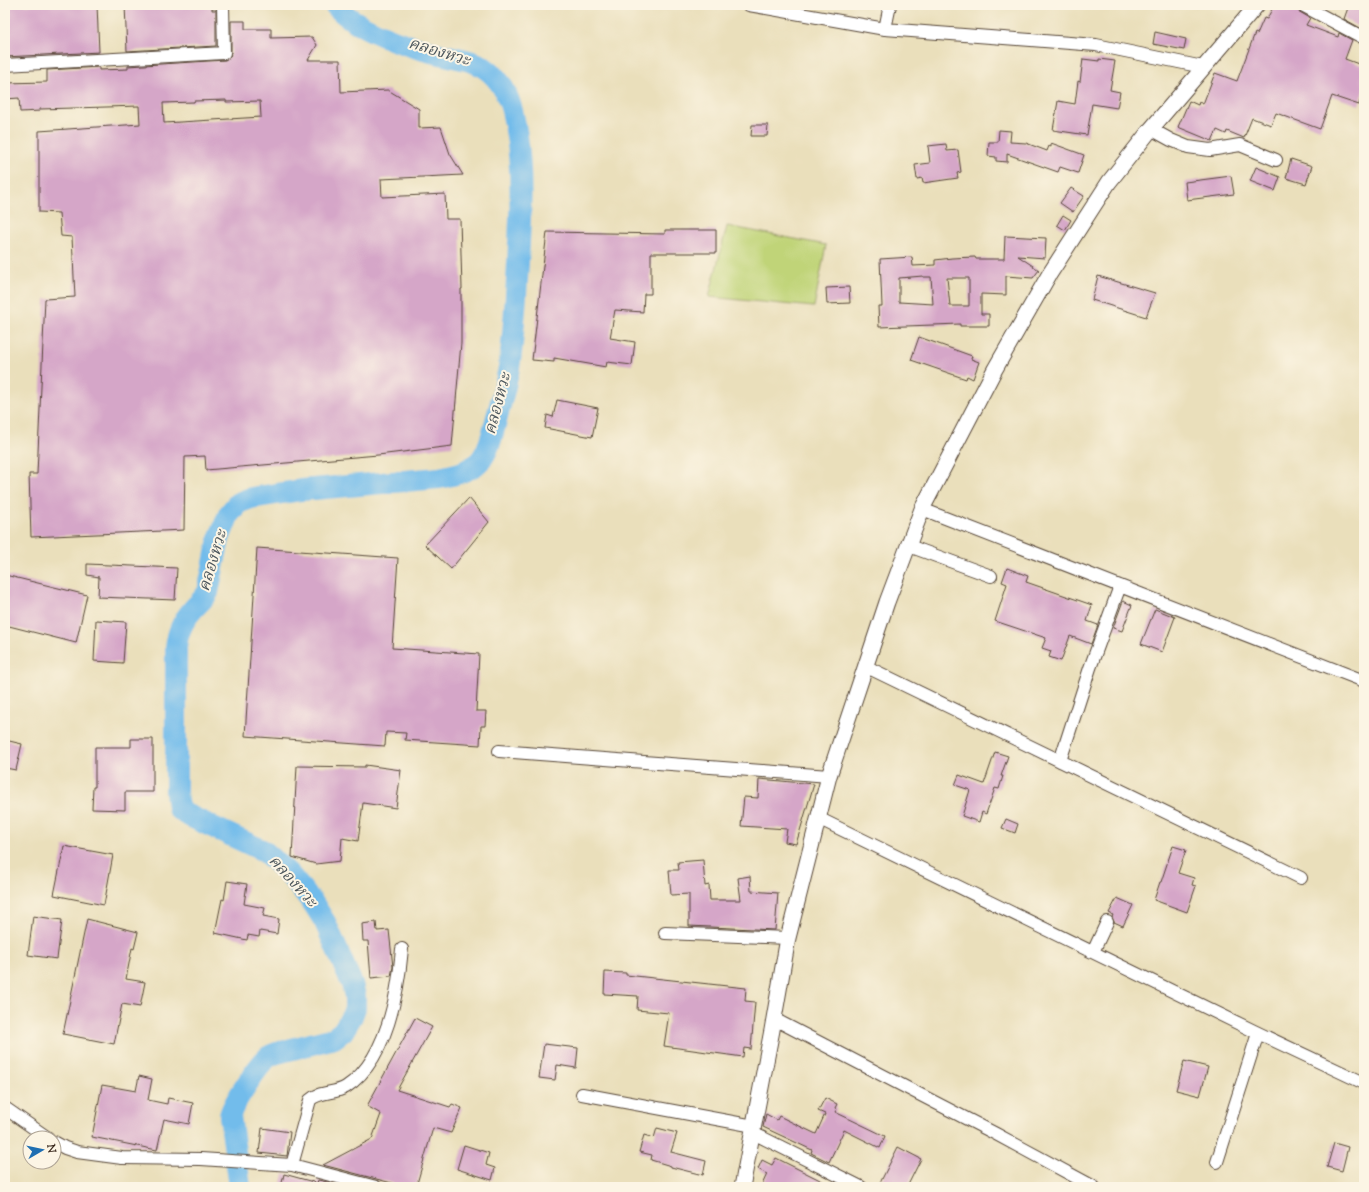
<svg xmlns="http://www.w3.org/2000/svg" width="1369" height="1192" font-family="'Sorts Mill Goudy','Noto Serif Thai',serif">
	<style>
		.green { fill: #c0d478; stroke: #7e7f4b }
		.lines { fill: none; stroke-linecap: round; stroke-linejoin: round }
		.river { stroke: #72bceb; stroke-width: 22 }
		.building { fill: #d5a6c8; fill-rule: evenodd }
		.minor-casing { stroke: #554536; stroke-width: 14 }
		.tertiary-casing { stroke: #554536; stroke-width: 17 }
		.minor { stroke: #fff; stroke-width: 12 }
		.tertiary { stroke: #fff; stroke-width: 15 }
		.labels { text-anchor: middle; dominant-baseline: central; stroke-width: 4; stroke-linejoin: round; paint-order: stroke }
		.water-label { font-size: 16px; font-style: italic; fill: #4c565c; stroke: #fcf5e5 }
	</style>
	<rect width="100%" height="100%" fill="#fcf5e5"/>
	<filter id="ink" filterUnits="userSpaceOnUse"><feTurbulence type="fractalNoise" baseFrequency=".025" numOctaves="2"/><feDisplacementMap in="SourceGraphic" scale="8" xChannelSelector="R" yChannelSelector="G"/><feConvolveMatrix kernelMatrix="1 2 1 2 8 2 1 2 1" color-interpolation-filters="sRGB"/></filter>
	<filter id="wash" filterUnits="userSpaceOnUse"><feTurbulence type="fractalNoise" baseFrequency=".012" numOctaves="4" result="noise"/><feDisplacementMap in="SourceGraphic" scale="16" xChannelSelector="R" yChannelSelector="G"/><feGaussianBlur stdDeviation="0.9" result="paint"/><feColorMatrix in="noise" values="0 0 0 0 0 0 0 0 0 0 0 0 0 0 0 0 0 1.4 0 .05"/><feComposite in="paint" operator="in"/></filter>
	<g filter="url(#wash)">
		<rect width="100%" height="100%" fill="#eadfbb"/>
		<!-- green -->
		<path class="green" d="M727,226L826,245L814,307L709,297Z"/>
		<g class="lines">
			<!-- river -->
			<path class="river" d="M240,1187L230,1116C232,1104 258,1066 268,1057C271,1055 274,1054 277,1053L334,1038L343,1031L352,1016L355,1008V996L352,984L325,922L313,903L289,874L264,851L185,814L178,808L176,792V647C178,629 185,617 198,604C202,600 205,597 208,592L219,539L229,514L238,503L251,498L302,490L439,478C454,475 474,471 483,457C491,445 494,428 498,413C502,399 506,383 509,368C514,335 516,297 518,263C520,221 523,178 517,136C514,118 511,99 500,83C482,58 461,60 435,53C406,46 354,28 335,5"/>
		</g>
		<g id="blocks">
			<!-- building -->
			<path class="building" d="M5,5H97L99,52L5,57Z
				M125,5H212V10H216V46L127,51Z
				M1274,5H1295L1298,11L1310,18L1306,25L1338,37L1339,33L1352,40L1345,59L1364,66V88L1359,105L1332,96L1320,129L1276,113L1271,125L1252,118L1244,138L1227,131L1226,134L1217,130L1212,141L1178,127L1189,101L1198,105L1199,102L1203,104L1215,73L1237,81L1255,33L1257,34L1264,18L1267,19Z
				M1349,5H1356L1364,8V30L1344,19Z
				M231,21H245V29H271V38L312,37L317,45L308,60H340L341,92L388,90L419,109V128L441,127L450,154L463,175L381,179L382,197L445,194L446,219H460L462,289H461V343L452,446L378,455L206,470L205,456L185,457L184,530L31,537L29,474H37L45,299L75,297L72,237L61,236L59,213L39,212V131L140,124L139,106L40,109V111L20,112L19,98L5,99V83L47,82V70L99,67V70L128,69V66L225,60L230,57L231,53ZM226,100V102L260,101L261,117L164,123L163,103L194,102V101Z
				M1155,32L1186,39L1184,50L1153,44Z
				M1083,59L1099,61V59L1115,61L1110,90L1120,92L1117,108L1092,104L1087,135L1053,130L1058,101L1075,104L1078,81L1080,82Z
				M752,125H768L767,136H751Z
				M999,130L1011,131L1010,142L1026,143L1047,151L1049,146L1051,147V143L1084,155L1078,173L1060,167L1058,172L1007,154V162L996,161V157L988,156L989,142H998Z
				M946,144L947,151L958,150L961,172L957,173L958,178L923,183L922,178L917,179L915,165L930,163L928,146Z
				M1291,159L1312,166L1306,184L1286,178Z
				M1256,167L1280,177L1275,191L1250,181Z
				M1231,176L1234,194L1187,200L1185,182Z
				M1071,188L1084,196L1073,212L1060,203Z
				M1063,215L1071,220L1065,230L1057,225Z
				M665,230H716V253H651V294H644L643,312L615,310L610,338L635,342L632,365L607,362L606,367L554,358V362L532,360L547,232L665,234Z
				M1005,236L1046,238L1045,258L1018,256L1039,270L1033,278L1006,276V295L981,294V314H989V326H960V324L879,327L878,306H882L880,259L912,257L913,266L935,265V260L952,258L975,257L976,259H1004ZM923,276V277H931L933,304L899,302V278ZM947,278H969V306H950Z
				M1098,276L1155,293L1146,317L1092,300Z
				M849,287L850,303L827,304L826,288Z
				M919,337L972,356L971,359L979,362L973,379L967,376L966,379L911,360Z
				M557,400L598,408L592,437L545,428L547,415L553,417Z
				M469,498L489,522L451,569L425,545Z
				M257,548L398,558L392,648L479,654L476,711H486L485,726H481L480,745L405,740L406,733L386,732L385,746L245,736Z
				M87,564L177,568L175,600L98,597L99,577L87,575Z
				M1007,568L1028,576L1026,582L1092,605L1087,621L1098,625L1091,644L1070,636L1061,661L1049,657L1051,651L1042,648L1046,638L995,621L1007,584L1002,582Z
				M5,575L87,595L76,643L5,625Z
				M1123,601L1132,605L1122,631L1113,628Z
				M1155,609L1175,617L1162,652L1141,644Z
				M96,620L126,622L123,663L94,661Z
				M131,739H153V792H125V810L92,809L93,787H95V747H131Z
				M5,740L22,744L16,770L5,768Z
				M995,752L1008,756L1001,776H1003L999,789L995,788L986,814L982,812L979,822L962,816L970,790L955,785L959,775L984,784Z
				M365,765L401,770L396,808L363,803L358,841L342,838L340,861L316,864L292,857L297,766L365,767Z
				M759,779L814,784L796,844L785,842L787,829L741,826L744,797L758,798Z
				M1006,819L1018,824L1015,833L1002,828Z
				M64,846L113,855L104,905L54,895Z
				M1173,846L1186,850L1178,873L1194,878L1192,885L1196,886L1187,912L1154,900L1160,882H1161Z
				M703,860L705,886L709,885L710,900H741L738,878L750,876L751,891L778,893L775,930L689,926V894L671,895L669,870H679L678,862Z
				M227,881L247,884L244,904L265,908L263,916L279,919L277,934L260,931L259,937L248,935L247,940L215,933L222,899L224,900Z
				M1117,898L1133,905L1123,926L1114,922L1112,917L1113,915L1109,913Z
				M33,916L62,920L57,959L28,955Z
				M87,919L138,932L134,949L132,948L126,979L145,982L140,1007L122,1004L114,1044L63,1034Z
				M376,922L377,931L389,930L393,967L391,976L371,978L368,941H363L362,924Z
				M605,972L626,973V975L746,988L745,1001L755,1002L751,1049L744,1048L743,1057L664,1046L669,1013L637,1010L638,996L604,994Z
				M415,1018L432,1027L397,1090L450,1107L452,1104L462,1108L451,1133L433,1128L416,1187H407L323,1165L372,1139L381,1114L367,1106Z
				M544,1044L578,1048L576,1068L557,1065L555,1080L539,1078Z
				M1184,1061L1208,1067L1200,1096L1176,1090Z
				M139,1076L152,1079L148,1100L167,1104L168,1098L193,1103L189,1124L164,1119L157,1150L92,1137L102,1085L136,1091Z
				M825,1098L837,1104L835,1108L837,1109L835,1112L885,1136L880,1148L844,1130L829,1162L811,1153L812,1150L763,1127L766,1114L777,1120L779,1116L816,1134L825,1114L818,1111Z
				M262,1128L290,1132L287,1156L259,1153Z
				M657,1128L677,1133L671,1152L706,1161L703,1175L671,1167V1166L651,1160L652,1155L639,1152L644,1135L654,1138Z
				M1334,1143L1348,1147L1342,1171L1327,1167Z
				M464,1145L489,1153L486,1165L495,1168L492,1180L457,1169Z
				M898,1147L921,1159L907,1187H887L880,1183Z
				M776,1158L834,1187H761L767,1174L758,1169L762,1160L772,1165Z
				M284,1174L317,1183L318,1180L332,1183L331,1187H281Z"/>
		</g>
	</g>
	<g filter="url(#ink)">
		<use href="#blocks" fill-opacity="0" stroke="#554536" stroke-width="1"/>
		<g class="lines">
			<!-- minor casing -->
			<g class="minor-casing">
				<path id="minor" d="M749,5L885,29L1096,45L1203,67
					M1302,5L1364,38
					M885,29L890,5
					M5,65L224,53L223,5
					M1151,129L1171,140L1188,147L1210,150L1240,145L1276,160
					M922,509L1364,681
					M909,546L991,576
					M865,666L1301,878
					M499,751L829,776
					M1060,761L1090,668L1120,586
					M818,818L1258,1033L1364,1083
					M665,933L788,938
					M1093,952L1107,922
					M774,1019L996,1134L1094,1187
					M582,1094L754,1126
					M5,1108L48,1138
					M753,1133L861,1187
					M54,1142L65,1148L77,1152L122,1158L201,1159L292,1165L376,1187
					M1217,1162L1258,1033
					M292,1165L310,1100C319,1091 335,1094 346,1087C387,1060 398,994 402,949"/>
			</g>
			<!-- tertiary casing -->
			<g class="tertiary-casing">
				<path id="tertiary" d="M742,1187L772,1030L788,938L829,776L887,602L922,509L995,369L1049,275L1109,182L1151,129L1257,5"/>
			</g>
			<!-- minor -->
			<use href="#minor" class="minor"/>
			<!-- tertiary -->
			<use href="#tertiary" class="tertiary"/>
		</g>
	</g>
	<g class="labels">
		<!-- water labels -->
		<g class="water-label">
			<text transform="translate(439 53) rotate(17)">คลองหวะ</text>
			<text transform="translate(499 404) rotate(-75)">คลองหวะ</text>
			<text transform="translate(214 561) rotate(-73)">คลองหวะ</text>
			<text transform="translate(292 882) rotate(48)">คลองหวะ</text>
		</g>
	</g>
	<!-- margin -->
	<rect width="1369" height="1192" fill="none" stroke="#fcf5e5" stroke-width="20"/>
	<!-- north arrow -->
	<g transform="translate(42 1150) rotate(81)"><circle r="19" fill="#fcf5e5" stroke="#afa495"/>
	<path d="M0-3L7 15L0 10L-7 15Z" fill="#1f6fb2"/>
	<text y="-6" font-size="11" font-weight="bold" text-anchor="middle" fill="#3b2a1e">N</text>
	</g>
</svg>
